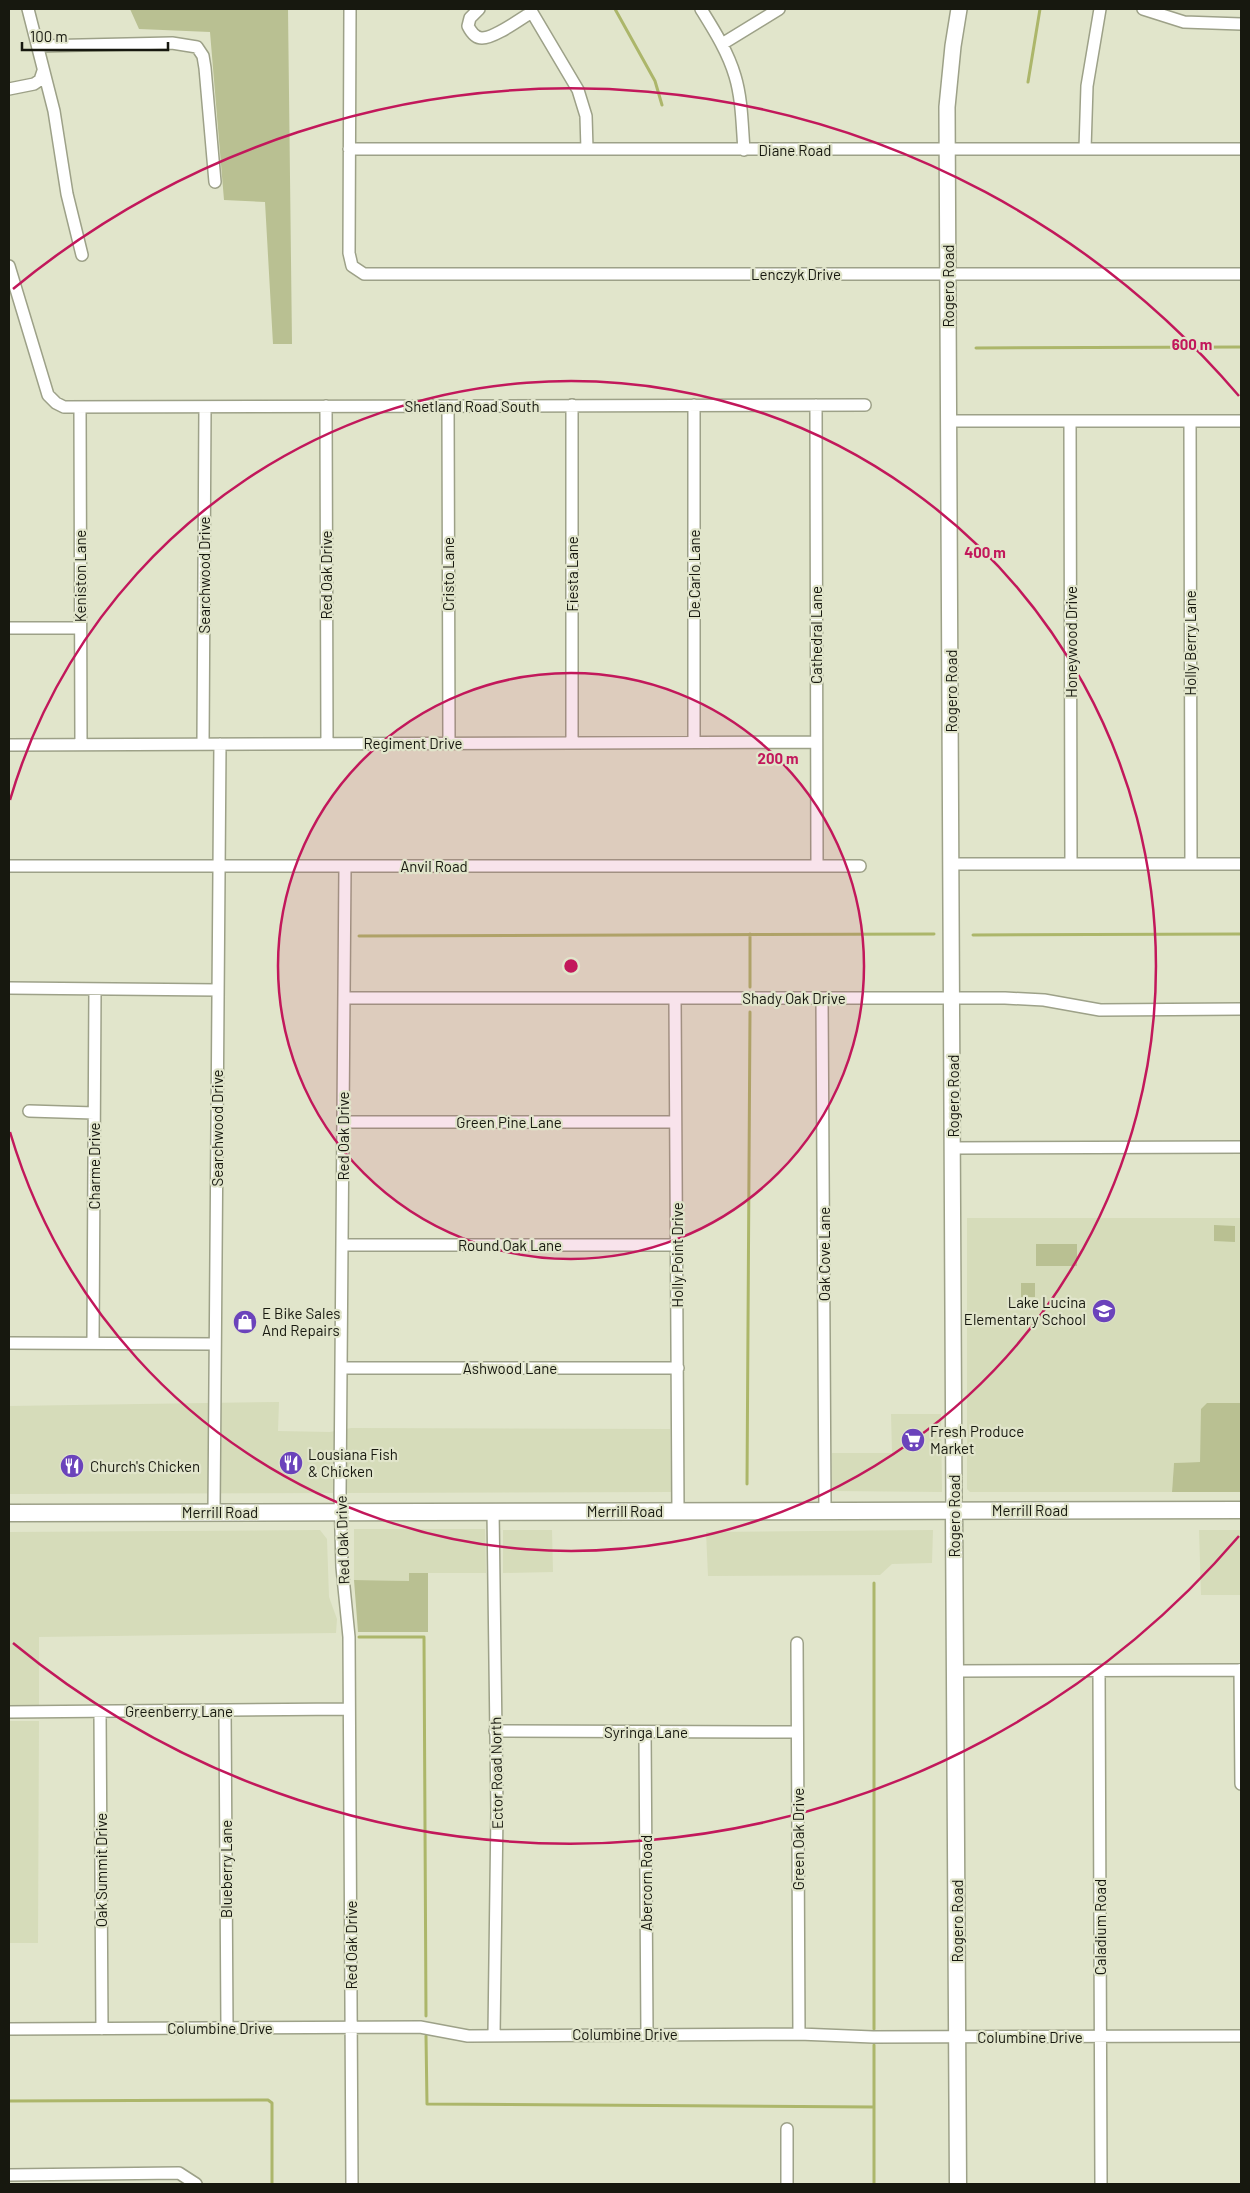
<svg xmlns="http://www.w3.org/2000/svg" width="1250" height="2193" font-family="Barlow,sans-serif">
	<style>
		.built { fill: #d6dcba }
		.green { fill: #b9c092 }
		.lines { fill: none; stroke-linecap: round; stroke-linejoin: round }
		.stream { stroke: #acb66a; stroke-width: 3 }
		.minor-casing { stroke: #9da188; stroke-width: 14 }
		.tertiary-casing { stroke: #9da188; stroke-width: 18 }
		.secondary-casing { stroke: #9da188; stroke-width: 19 }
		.minor { stroke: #fff; stroke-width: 11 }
		.tertiary { stroke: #fff; stroke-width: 15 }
		.secondary { stroke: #fff; stroke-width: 16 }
		.ring { fill: none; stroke: #c2185b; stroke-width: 2.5 }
		.labels { text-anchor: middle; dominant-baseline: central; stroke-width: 4.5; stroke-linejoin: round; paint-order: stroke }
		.street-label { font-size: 15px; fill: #17180f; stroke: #e1e5cb }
		.poi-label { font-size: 15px; fill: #17180f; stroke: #e1e5cb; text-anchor: start }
		.centre { fill: #c2185b; stroke: #e1e5cb; stroke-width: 2.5 }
		.ring-label { font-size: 15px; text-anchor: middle; font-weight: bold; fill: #c2185b; stroke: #e1e5cb; stroke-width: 4.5; stroke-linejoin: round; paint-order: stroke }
	</style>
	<rect width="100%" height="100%" fill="#e1e5cb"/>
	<!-- built -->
	<path class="built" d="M967,1218H1241V1403H1207L1200,1462L1174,1463L1172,1492H970L967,1489Z
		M279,1402L278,1431L330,1432L351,1428L670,1429L671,1492L9,1494V1406Z
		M891,1414H941L942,1492L832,1491V1453H892Z
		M354,1529H485L486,1573H410L409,1581L354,1580Z
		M320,1530L327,1539L329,1597L337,1619L336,1633L39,1637V1705H9V1532Z
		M503,1530H552L553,1572L503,1573Z
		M933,1530L932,1563L892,1564L880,1575L708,1576L706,1532Z
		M1199,1530H1241V1595H1201Z
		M9,1721H39L38,1943H9Z"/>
	<!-- green -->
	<path class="green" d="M130,9H288L292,344H273L265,202L224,200L210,32L139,29Z
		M1214,1225L1235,1226V1242L1214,1241Z
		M1036,1244H1077V1266H1036Z
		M1021,1283H1035V1297H1021Z
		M1207,1403H1241V1492H1172L1174,1463L1200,1462L1201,1409Z
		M409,1573H428V1632H358L354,1580L409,1581Z"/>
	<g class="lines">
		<!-- stream -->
		<path class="stream" d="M615,9L655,81L662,105
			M1028,82L1040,9
			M976,348L1241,347
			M973,935L1241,934
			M359,936L934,934
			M750,987V934
			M747,1484L750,1012
			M359,1637H424L426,2016
			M874,2029V1583
			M426,2036L427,2104L874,2107
			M874,2045V2184
			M9,2101L268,2100L272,2103V2184"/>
		<!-- minor casing -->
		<g class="minor-casing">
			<path id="minor" d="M28,9L54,111L67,194L82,255
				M350,9L349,253L352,266L364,274H1241
				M479,9L470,18L468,26C471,32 475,38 482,38C495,38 520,19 532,12
				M530,9L578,90L586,116L587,149
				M701,9C714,30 728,52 735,76C742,99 742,125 744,150
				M1143,9L1184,22L1241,24
				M722,44L779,9
				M38,46L172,43L197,47L203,56L205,68L215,182
				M9,89L34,84L40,80L43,71
				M349,149H1241
				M1085,149L1087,86L1100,9
				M9,266L48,395L56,403L64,407L865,405
				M572,405V742
				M694,405V742
				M816,405L817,865
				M326,406L327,743
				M448,406L449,742
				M80,408L81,744
				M949,421H1241
				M1070,421L1071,863
				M1190,421L1191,864
				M9,628H80
				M203,744L205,407
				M9,745L816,742
				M952,864H1241
				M9,866H860
				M345,867L340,1494L342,1567L349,1637L352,2184
				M9,988L218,990
				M345,998H1005L1044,1000L1100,1010L1241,1009
				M822,998L825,1511
				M675,999L678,1511
				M29,1111L94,1113
				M343,1122H675
				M953,1148L1241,1147
				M343,1245H677
				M9,1343L215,1344
				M93,1343L95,989
				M342,1368H678
				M493,1510L497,1811L494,2035
				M214,1512L220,744
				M797,1643L799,2034
				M1240,1670L1241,1784
				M956,1671L1241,1670
				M1099,1671L1101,2184
				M225,1711L227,2028
				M9,1712L349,1709
				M100,1712L102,2029
				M495,1731L797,1732
				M645,1732L647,2034
				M9,2029L420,2027L468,2036L799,2034L873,2037L1241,2036
				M787,2129V2184
				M9,2175L179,2173L196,2184"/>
		</g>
		<!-- tertiary casing -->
		<g class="tertiary-casing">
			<path id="tertiary" d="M954,1510L947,107L953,46L959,9"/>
		</g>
		<!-- secondary casing -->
		<g class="secondary-casing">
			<path id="secondary" d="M954,1510L958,2184
				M9,1513L1241,1510"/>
		</g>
		<!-- minor -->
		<use href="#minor" class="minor"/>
		<!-- tertiary -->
		<use href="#tertiary" class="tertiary"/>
		<!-- secondary -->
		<use href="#secondary" class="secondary"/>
	</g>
	<!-- distance rings -->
	<circle cx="571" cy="966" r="293" fill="#c2185b" fill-opacity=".12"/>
	<g class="ring">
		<circle cx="571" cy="966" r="293"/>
		<path d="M10 800A585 585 0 1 1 10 1132"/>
		<path d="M1239 1536A878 878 0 0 1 13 1643M13 289A878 878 0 0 1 1239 396"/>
	</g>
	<!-- icons -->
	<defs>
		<g id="school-disc" transform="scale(1.25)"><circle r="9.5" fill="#6b43bb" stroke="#e1e5cb"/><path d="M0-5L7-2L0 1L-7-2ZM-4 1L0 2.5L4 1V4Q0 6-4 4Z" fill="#fff"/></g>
		<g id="shop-disc" transform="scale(1.25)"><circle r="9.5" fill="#6b43bb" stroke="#e1e5cb"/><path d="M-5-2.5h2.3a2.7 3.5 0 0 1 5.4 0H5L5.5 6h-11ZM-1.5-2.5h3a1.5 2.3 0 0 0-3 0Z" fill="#fff"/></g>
		<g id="supermarket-disc" transform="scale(1.25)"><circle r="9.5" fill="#6b43bb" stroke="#e1e5cb"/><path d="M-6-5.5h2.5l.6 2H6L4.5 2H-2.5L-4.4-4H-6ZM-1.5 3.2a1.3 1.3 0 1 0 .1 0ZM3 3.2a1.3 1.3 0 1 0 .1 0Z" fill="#fff"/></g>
		<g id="restaurant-disc" transform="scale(1.25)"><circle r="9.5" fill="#6b43bb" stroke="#e1e5cb"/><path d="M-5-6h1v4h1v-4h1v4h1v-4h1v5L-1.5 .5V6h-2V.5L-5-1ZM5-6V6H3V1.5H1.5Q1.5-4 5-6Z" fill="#fff"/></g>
	</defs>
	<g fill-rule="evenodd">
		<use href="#school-disc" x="1104" y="1311"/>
		<use href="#shop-disc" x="245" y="1322"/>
		<use href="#supermarket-disc" x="913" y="1440"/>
		<use href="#restaurant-disc" x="291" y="1463"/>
		<use href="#restaurant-disc" x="72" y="1466"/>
	</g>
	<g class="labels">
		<!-- street labels -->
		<g class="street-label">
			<text x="795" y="150">Diane Road</text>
			<text x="796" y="274">Lenczyk Drive</text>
			<text transform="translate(948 286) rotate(-90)">Rogero Road</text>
			<text x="472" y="406">Shetland Road South</text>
			<text transform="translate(448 574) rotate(-90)">Cristo Lane</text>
			<text transform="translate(572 574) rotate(-90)">Fiesta Lane</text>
			<text transform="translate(694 574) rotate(-90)">De Carlo Lane</text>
			<text transform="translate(204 575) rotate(-90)">Searchwood Drive</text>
			<text transform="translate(326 575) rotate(-90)">Red Oak Drive</text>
			<text transform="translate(80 576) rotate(-90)">Keniston Lane</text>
			<text transform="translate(816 635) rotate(-90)">Cathedral Lane</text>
			<text transform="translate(1071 642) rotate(-90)">Honeywood Drive</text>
			<text transform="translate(1190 643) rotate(-90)">Holly Berry Lane</text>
			<text transform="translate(951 691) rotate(-90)">Rogero Road</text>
			<text x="413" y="743">Regiment Drive</text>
			<text x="434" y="866">Anvil Road</text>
			<text x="794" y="998">Shady Oak Drive</text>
			<text transform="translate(953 1096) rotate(-90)">Rogero Road</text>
			<text x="509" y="1122">Green Pine Lane</text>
			<text transform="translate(217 1128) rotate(-90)">Searchwood Drive</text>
			<text transform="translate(343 1136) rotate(-90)">Red Oak Drive</text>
			<text transform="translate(94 1166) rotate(-90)">Charme Drive</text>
			<text x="510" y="1245">Round Oak Lane</text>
			<text transform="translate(824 1254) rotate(-90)">Oak Cove Lane</text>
			<text transform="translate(677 1255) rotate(-90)">Holly Point Drive</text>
			<text x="510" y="1368">Ashwood Lane</text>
			<text x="1030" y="1510">Merrill Road</text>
			<text x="625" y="1511">Merrill Road</text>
			<text x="220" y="1512">Merrill Road</text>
			<text transform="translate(954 1516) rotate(-90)">Rogero Road</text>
			<text transform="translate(342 1540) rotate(-92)">Red Oak Drive</text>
			<text x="179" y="1711">Greenberry Lane</text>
			<text x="646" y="1732">Syringa Lane</text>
			<text transform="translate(496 1773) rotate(-91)">Ector Road North</text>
			<text transform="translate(798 1839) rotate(-90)">Green Oak Drive</text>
			<text transform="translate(226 1869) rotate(-90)">Blueberry Lane</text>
			<text transform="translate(101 1870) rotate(-90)">Oak Summit Drive</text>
			<text transform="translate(646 1883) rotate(-90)">Abercorn Road</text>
			<text transform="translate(957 1921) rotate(-90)">Rogero Road</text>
			<text transform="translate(1100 1927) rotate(-90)">Caladium Road</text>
			<text transform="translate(351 1945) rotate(-90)">Red Oak Drive</text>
			<text x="220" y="2028">Columbine Drive</text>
			<text x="625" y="2034">Columbine Drive</text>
			<text x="1030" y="2037">Columbine Drive</text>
		</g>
		<!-- poi labels -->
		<g class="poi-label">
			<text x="1086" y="1302" text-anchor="end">Lake Lucina<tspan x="1086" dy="17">Elementary School</tspan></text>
			<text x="262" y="1313">E Bike Sales<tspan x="262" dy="17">And Repairs</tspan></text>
			<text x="930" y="1431">Fresh Produce<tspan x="930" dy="17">Market</tspan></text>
			<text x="308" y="1454">Lousiana Fish<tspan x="308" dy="17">&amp; Chicken</tspan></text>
			<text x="90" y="1466">Church's Chicken</text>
		</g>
	</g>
	<circle cx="571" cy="966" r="8" class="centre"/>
	<g class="ring-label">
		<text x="1192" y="350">600 m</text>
		<text x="985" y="558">400 m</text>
		<text x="778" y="764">200 m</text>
	</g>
	<!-- border -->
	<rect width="1250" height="2193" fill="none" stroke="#17180f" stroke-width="20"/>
	<!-- scale -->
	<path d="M22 42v8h146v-8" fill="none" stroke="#17180f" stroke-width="2.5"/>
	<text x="30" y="42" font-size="15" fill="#17180f" stroke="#e1e5cb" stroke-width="4" paint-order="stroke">100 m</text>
</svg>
